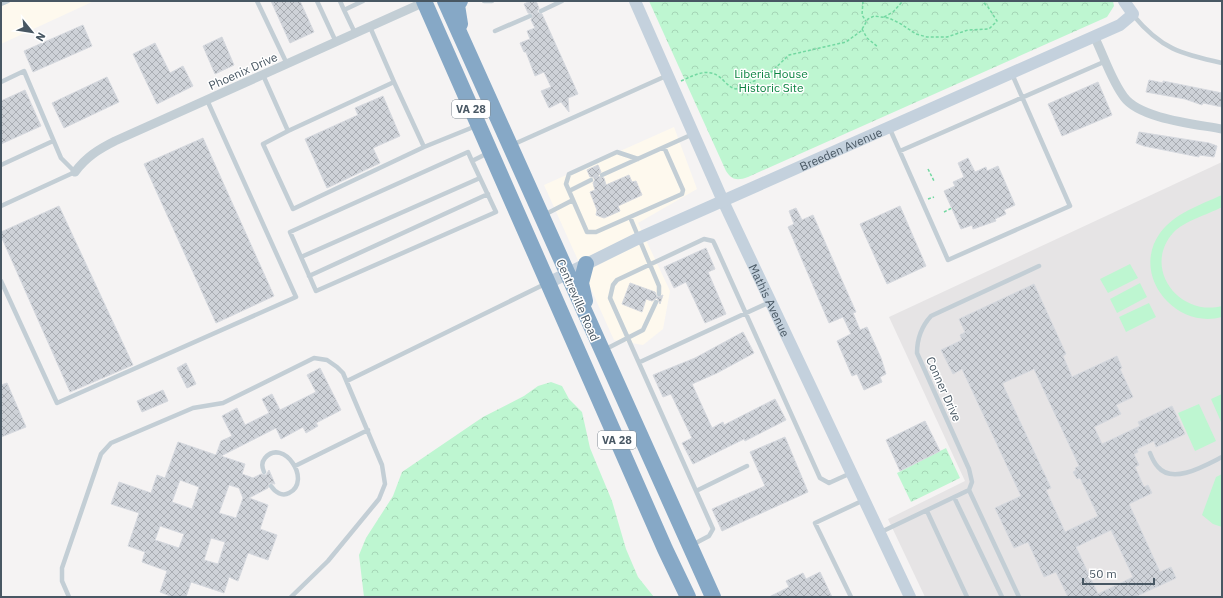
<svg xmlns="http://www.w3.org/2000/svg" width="1223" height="598" font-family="'IBM Plex Sans',sans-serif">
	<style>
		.commercial { fill: #fef9ee }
		.education { fill: #e6e4e5 }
		.forest { fill: url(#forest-crowns) }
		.garden { fill: #bef6d1 }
		.building { fill: url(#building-cross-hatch); stroke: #d6d9df; fill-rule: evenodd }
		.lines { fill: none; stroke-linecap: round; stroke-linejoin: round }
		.path { stroke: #72d8a1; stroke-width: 1.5; stroke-dasharray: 3 2; stroke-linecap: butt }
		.lane { stroke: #c3ced5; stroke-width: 4.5 }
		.street { stroke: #c3ced5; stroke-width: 9 }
		.secondary { stroke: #c4d1dd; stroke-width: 12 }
		.highway { stroke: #86a8c6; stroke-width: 16 }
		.labels { text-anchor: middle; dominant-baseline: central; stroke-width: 3; stroke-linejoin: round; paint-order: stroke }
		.shield { fill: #fff; stroke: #7f8992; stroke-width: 1 }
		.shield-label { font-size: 11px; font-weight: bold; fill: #485763 }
		.street-label { font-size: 12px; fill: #485763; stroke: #fff }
		.park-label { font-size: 12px; fill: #0c8442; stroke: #fff }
	</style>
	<defs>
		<pattern id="forest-crowns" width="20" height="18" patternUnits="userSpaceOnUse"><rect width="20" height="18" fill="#bef6d1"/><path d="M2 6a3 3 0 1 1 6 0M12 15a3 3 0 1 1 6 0" fill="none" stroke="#a5d5b6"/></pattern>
		<pattern id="building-cross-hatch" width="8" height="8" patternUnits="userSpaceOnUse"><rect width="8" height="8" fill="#ced2d8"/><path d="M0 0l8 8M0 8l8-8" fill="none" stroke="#a9adb3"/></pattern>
	</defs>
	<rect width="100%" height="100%" fill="#f5f3f3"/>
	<!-- commercial -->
	<path class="commercial" d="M1,1H94L1,44Z
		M674,127L697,189L638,223L670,291L663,329L643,345L614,340L544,185Z"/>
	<!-- education -->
	<path class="education" d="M1222,162V597H925L888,519L965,481L889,317Z"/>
	<!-- forest -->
	<path class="forest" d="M649,1H1113L1114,6L1107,17L748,177C737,181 732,180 726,171Z
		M551,382L562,386L569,399L582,412L590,448L612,501L626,549L638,577L654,597H364L359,555L366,538L393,496L402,472L483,417L524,396L538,386Z
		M946,448L960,478L911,502L897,473Z"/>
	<!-- garden -->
	<path class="garden" d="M1222,195V207C1207,215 1184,221 1173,233C1142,268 1179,317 1222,306V317C1175,330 1130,275 1160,233C1175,213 1200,205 1222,195Z
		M1130,264L1138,278L1108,293L1100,279Z
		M1140,283L1147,297L1117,313L1110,299Z
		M1149,303L1156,317L1126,332L1119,317Z
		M1222,394V424L1211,399Z
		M1199,404L1216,441L1195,451L1178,413Z
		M1222,474V527L1213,524L1202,515L1216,477Z"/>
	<!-- building -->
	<path class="building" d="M271,1H300L314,32L290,43Z
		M530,1H536L539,8L537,12L542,14L578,94L568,98L569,112L561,102L549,108L541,91L551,87L544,72L535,76L526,52H524L520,43L530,39L527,31L535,28L531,20L533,14L528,13L524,4Z
		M83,25L92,46L33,72L24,51Z
		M222,37L234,65L215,74L203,46Z
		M155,43L170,73L183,66L193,86L157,104L133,54Z
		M107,77L119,102L64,128L52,103Z
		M1149,80L1163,83V81L1222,93V107L1203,103L1202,105L1185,99L1146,92Z
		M1098,82L1112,115L1062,136L1048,104Z
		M25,90L41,126L1,144V101Z
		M383,96L400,136L373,148L380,163L327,188L305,139L358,115L355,108Z
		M1139,132L1209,143L1217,146L1214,157L1199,155V157L1144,146L1136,143Z
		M203,138L274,296L216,323L144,164Z
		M968,158L975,172L986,167L987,171L998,166L1015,205L1004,210L1006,214L995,219L996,221L973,229L972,225L961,229L944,191L955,186L953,182L964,177L958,163Z
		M598,165L601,172L598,176L604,178L606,185L629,175L632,182L636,181L642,195L618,206L620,211L604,218L596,215L597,210L590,192L595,190L593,183L595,180L593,177H590L587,170Z
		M59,206L133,365L70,392L1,236V232Z
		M900,206L926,266L887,284L860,224Z
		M796,208L802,220L813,215L856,312L853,313L860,330L867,327L881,358L886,374L880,377L882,382L864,390L857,374L852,376L837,341L851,334L843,317L829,323L788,227L794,224L789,211Z
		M706,248L715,269L708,272L726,314L705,323L686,282L674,288L664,267Z
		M630,283L655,292L657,297L663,295L660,304L657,298L652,301L646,299L642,312L622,304Z
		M1034,284L1066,354L1063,356L1072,377L1117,356L1122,368L1120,369L1133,397L1116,405L1121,414L1094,427L1102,444L1140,426L1138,422L1172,406L1185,434L1156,447L1154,441L1137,449L1138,452L1134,454L1139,465L1135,467L1144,487L1148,485L1152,493L1129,504L1160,572L1171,567L1176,578L1135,597H1068L1056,572L1044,577L1028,542L1014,548L995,508L1021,496L962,369L953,374L941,350L962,340L960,335L965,332L959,319ZM1034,369L1079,466L1075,468L1076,470L1073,472L1077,479L1080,478L1098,516L1065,532L1046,490L1051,488L1003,385V383ZM1111,530L1133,577L1098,594L1076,547Z
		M743,332L754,353L717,373L692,384L712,428L723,422L724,425L775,399L786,420L745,441L744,439L693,464L682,443L692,438L671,394L663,397L653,375L695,358Z
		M186,363L196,384L187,388L177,368Z
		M320,368L341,410L316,423L318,426L306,433L303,427L281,439L276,428L221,456L245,464L242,474L253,478L261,474L266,475L269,470L275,484L269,483L268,488L249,498L268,505L260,529L277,535L268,560L248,553L238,581L229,577L224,593L191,582L186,597H173L160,592L167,571L142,562L145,552L128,546L139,513L111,504L119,482L151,493L157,475L165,478L178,442L216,455L221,441L232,436L222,416L237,408L245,425L269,413L262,399L272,394L280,410L316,392L307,375ZM180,480L199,487L192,509L172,502ZM229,485L239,488L243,498L236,518L219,513ZM160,526L184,534L179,548L155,540ZM211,538L225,542L218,564L204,560Z
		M7,383L26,427L1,437V385Z
		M163,390L168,401L142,412L137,401Z
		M925,421L940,451L900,471L886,440Z
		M785,437L808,492L722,531L712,509L765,486L750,452Z
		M820,572L832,597H769L789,587L786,581L803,573L806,579Z"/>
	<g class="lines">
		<!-- path -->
		<path class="path" d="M863,1L862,15L866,21
			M884,17L893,12L903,1
			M862,29L867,38L878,47
			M681,81C697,74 710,66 724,81C728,85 731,88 736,89L768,75L789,55L846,42L861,31L868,19L874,16L889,18L901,24L916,34L927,37H947L968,30L989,29L997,21L988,7L982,1
			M928,169L934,181
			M928,199L934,197
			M944,212L952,208"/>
		<!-- lane -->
		<path class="lane" d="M257,1L287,64
			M317,1L336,42
			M340,1L344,10
			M484,1H492
			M1,4L8,1
			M541,11L562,1
			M1133,15C1161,49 1181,54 1222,63
			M370,27L394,82
			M495,31L530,16
			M355,33L344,10L363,1
			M263,75L288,131L394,82L424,147L476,126
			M1,82L24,71L61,158L75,172L1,206
			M889,127L948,260L1070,206L1012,74
			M288,131L263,144L293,209L424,147
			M512,145L666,76
			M900,151L1106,61
			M638,159L617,152L569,174L566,184L587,232H596L682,194L683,190L664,147
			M472,161L496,212L316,291L290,232L468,152L472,161L488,153
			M1,165L53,141
			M602,175L693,134
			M569,191L591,180
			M544,215L573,200
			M630,217L659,286V294
			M301,257L480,178
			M309,276L488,194
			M1,281L57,403L296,297L207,100
			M604,350L643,330L656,302
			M640,362L770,302
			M347,381L545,284
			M1150,453C1152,458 1154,463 1158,467C1173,485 1206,465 1222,457
			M295,466L368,430
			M264,472C262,467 261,463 265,458C283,437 313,481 289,493C282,497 275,492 271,486
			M969,490L1019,597
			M696,491L747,466
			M954,497L1002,597
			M927,511L967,597
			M881,532L969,490L972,482L969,469L917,353C917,338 921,327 931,316L1039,266
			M692,545L709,536L713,529L610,298L613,285L617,280L704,239L713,241L715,245L820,478L829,483L851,473
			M69,597L62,581V568L101,454L111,443L193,408L223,403L308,361L314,358L327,360L337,367L343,373L382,465L385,484L379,499L328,561L291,597
			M851,597L815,523L864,500"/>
		<!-- street -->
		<path class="street" d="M1094,36C1104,56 1111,80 1124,97C1140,119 1196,124 1222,129
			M75,172C86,157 99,149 115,141L427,1"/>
		<!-- secondary -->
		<g class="secondary">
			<path id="s1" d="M635,1L723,201L910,597"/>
			<path id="s2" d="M548,283L639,238L1120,25L1133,14L1124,1"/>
		</g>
		<!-- highway -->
		<path class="highway" d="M424,1L665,549L688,597
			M445,1L713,597
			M460,24L457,5L460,1
			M585,301L581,283L586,264"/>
	</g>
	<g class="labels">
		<!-- shield labels -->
		<g class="shield">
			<rect x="452" y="100" width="38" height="18" rx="3"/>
			<rect x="598" y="431" width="38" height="18" rx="3"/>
		</g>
		<g class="shield-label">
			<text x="471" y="109">VA 28</text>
			<text x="617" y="440">VA 28</text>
		</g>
		<!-- street labels -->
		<g class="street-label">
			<text transform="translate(243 71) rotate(-24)">Phoenix Drive</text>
			<text stroke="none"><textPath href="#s2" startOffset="322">Breeden Avenue</textPath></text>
			<text transform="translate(578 300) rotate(66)">Centreville Road</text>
			<text stroke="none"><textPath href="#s1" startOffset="328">Mathis Avenue</textPath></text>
			<text transform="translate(944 389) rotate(66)">Conner Drive</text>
		</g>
		<!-- park labels -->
		<g class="park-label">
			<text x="771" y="73">Liberia House<tspan x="771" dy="14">Historic Site</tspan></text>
		</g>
	</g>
	<!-- border -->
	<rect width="1223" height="598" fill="none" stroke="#485763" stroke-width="4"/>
	<!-- north arrow -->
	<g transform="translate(32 32) rotate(120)" stroke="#ffffff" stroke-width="3" paint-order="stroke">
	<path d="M0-3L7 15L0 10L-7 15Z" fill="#485763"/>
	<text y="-6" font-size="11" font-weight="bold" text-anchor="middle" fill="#485763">N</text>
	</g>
	<!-- scale -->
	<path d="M1083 578v6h71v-6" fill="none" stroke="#485763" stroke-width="2"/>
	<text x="1089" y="578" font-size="12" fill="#485763" stroke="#ffffff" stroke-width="3" paint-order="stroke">50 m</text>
</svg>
